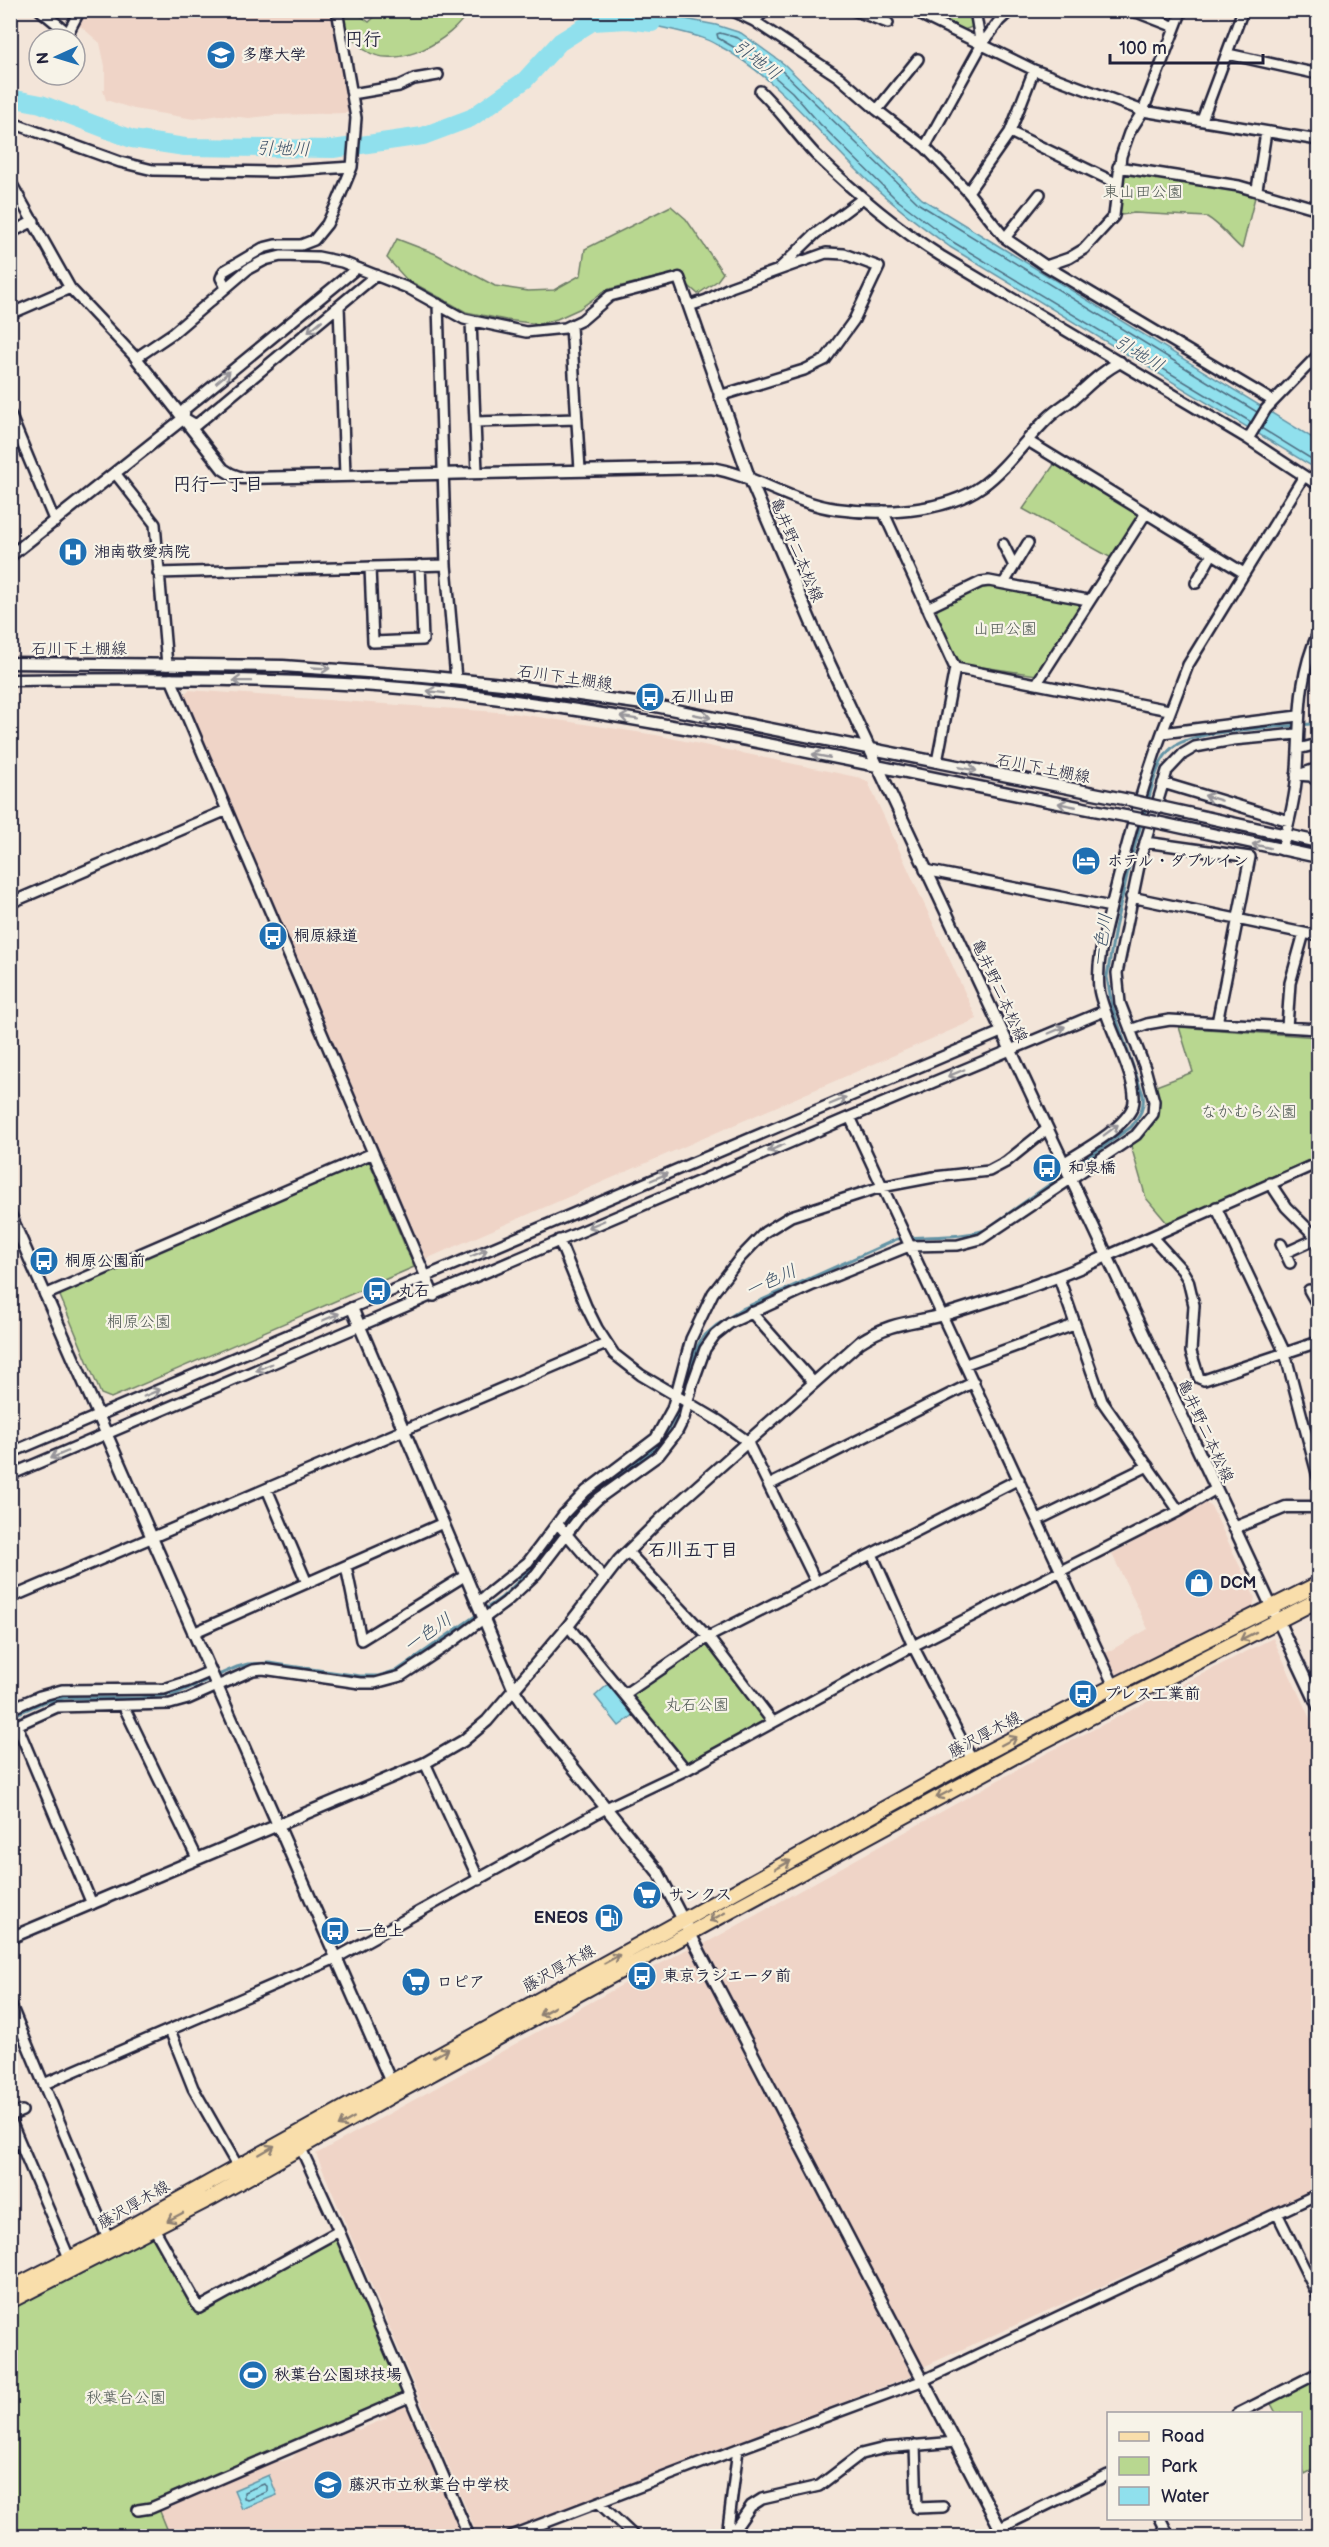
<svg xmlns="http://www.w3.org/2000/svg" width="1329" height="2547" font-family="'Balsamiq Sans','Klee One',sans-serif">
	<style>
		.built { fill: #efd4c7 }
		.green { fill: #b8d790; stroke: #6d7c66; stroke-width: 1.5 }
		.water { fill: #90e0ed; stroke: #6494a6; stroke-width: 1.5 }
		.lines { fill: none; stroke-linecap: round; stroke-linejoin: round }
		.shore { stroke: #4e6e82; stroke-width: 1.5 }
		.stream { stroke: #6494a6; stroke-width: 3 }
		.river { stroke: #90e0ed; stroke-width: 18 }
		.minor-casing { stroke: #22223b; stroke-width: 14 }
		.tertiary-casing { stroke: #22223b; stroke-width: 15 }
		.primary-casing { stroke: #22223b; stroke-width: 18 }
		.minor { stroke: #f7f3e8; stroke-width: 9 }
		.tertiary { stroke: #f7f3e8; stroke-width: 10 }
		.primary { stroke: #f9deab; stroke-width: 14 }
		.tertiary-bridge-casing { stroke: #22223b; stroke-width: 15; stroke-linecap: butt }
		.tertiary-bridge { stroke: #f7f3e8; stroke-width: 10 }
		.oneway { stroke: #97959a }
		.oneway2 { stroke: #8e8073 }
		.labels { text-anchor: middle; dominant-baseline: central; stroke-width: 4.5; stroke-linejoin: round; paint-order: stroke }
		.poi-label { font-size: 16px; font-weight: bold; fill: #22223b; stroke: #f7f3e8; text-anchor: start }
		.park-label { font-size: 16px; fill: #4f5854; stroke: #f7f3e8 }
		.street-label { font-size: 16px; fill: #22223b; stroke: #f7f3e8 }
		.neighbourhood-label { font-size: 18px; font-weight: bold; fill: #22223b; stroke: #f7f3e8 }
		.water-label { font-size: 18px; font-style: italic; fill: #3e5268; stroke: #f7f3e8 }
	</style>
	<rect width="100%" height="100%" fill="#f3e5d9"/>
	<filter id="ink" filterUnits="userSpaceOnUse"><feTurbulence type="fractalNoise" baseFrequency=".0167" numOctaves="2"/><feDisplacementMap in="SourceGraphic" scale="12" xChannelSelector="R" yChannelSelector="G"/><feConvolveMatrix kernelMatrix="1 2 1 2 8 2 1 2 1" color-interpolation-filters="sRGB"/></filter>
	<g filter="url(#ink)">
		<!-- built -->
		<path class="built" d="M84,10L330,11L349,111L347,113L276,115L249,118L220,115L194,119L134,109L106,100L103,90H105V66L100,43L78,24V20Z
			M189,690L512,713L656,735L861,778L868,782L977,1019L426,1259L184,694Z
			M1205,1503L1211,1506L1255,1598L1253,1607L1118,1674L1113,1673L1106,1653L1148,1629L1112,1554Z
			M1273,1638L1318,1736V2188L923,2367L704,1944L1047,1753Z
			M689,1948L912,2376L491,2536H478L316,2154Z
			M406,2404L465,2536H170L159,2510L274,2459L282,2461L292,2458L301,2448L355,2424L358,2430L387,2418L385,2413Z"/>
		<!-- green -->
		<path class="green" d="M334,11H354L369,22L381,11H468C453,40 396,72 365,50C360,47 356,41 352,37C345,30 336,20 334,11Z
			M931,11H971L972,27L964,30Z
			M1118,167L1257,189L1242,249C1230,239 1221,225 1207,217L1134,213L1114,216Z
			M671,206L686,219L723,273L717,281L698,294L674,273L606,290L579,309L557,319L539,324L506,320L466,312L406,279L387,258L397,239L436,254L495,286L528,291L554,290L581,275L585,249Z
			M1058,459L1146,513L1115,560L1023,509Z
			M991,585L1077,602L1080,606L1037,675L962,664L953,652L936,613L938,609L980,587Z
			M1179,1027L1318,1037V1156L1168,1224L1146,1198L1131,1146C1154,1122 1161,1120 1156,1086L1193,1072Z
			M369,1161L414,1267L111,1398L101,1394L60,1296L61,1292Z
			M708,1637L772,1721L686,1770L625,1694Z
			M154,2228L199,2308L339,2231L409,2397L159,2509L170,2536H11V2301Z
			M1318,2373V2467L1305,2474L1301,2464L1300,2414L1276,2413L1268,2398Z"/>
		<!-- water -->
		<path class="water" d="M675,17L716,25L741,33L784,64L922,199L1316,440L1318,442V470L950,247C917,223 886,200 858,171C811,125 772,72 712,42C693,32 650,26 628,20Z
			M613,1680L639,1711L619,1726L595,1696Z
			M269,2475L277,2495L242,2509L234,2490Z"/>
		<g class="lines">
			<!-- shore -->
			<path class="shore" d="M1251,422L953,242L896,199L820,124L792,92L754,59L718,38L717,34L720,33L738,38L780,69L919,204L1257,412
				M1261,428L1318,463
				M264,2484L267,2486V2492L248,2500L244,2499V2492Z"/>
			<!-- stream -->
			<path class="stream" d="M1148,801C1153,783 1158,759 1173,747C1198,728 1285,728 1318,723
				M10,1717L44,1702L64,1698H140L175,1694L237,1667L248,1664L269,1663L360,1676H378L398,1670L501,1598L530,1570L579,1508L593,1494L659,1445L676,1416L696,1350L702,1338L717,1325L744,1308L897,1239C926,1235 957,1239 985,1230L1131,1127C1139,1116 1145,1109 1143,1095L1112,1006L1107,977L1115,928L1131,858L1146,807"/>
			<!-- river -->
			<path class="river" d="M10,98L41,104L132,139L185,147L333,149L423,136L471,118L525,80L560,42L592,22L628,20L652,23"/>
			<!-- minor casing -->
			<g class="minor-casing">
				<path id="minor" d="M40,10L68,33L80,10
					M731,10L754,21L839,77L877,110L925,147L968,192L1005,238L1046,266L1273,401
					M853,10L888,23
					M975,10L981,46
					M1124,10L1139,13L1175,27
					M1316,10L1318,11
					M923,16L1034,70L1143,111L1318,140
					M754,21L766,10
					M1228,54L1318,74
					M760,91C780,110 796,134 815,154C854,192 895,227 941,256L1248,439L1318,485
					M352,94L399,86L414,79L438,75
					M877,110L918,59
					M1202,120L1243,10
					M10,122L120,162L153,170L274,172L352,167
					M1010,132L1116,183
					M925,147L981,46L999,21L1011,10
					M1118,167L1239,186L1318,209
					M10,181L70,288
					M1257,189L1266,132
					M968,192L1010,132L1034,70
					M10,233L34,221
					M1005,238L1040,194
					M1046,266L1069,258L1084,249L1114,216L1121,156L1129,133L1143,111L1182,10
					M357,268L185,409L184,418L196,425L376,275
					M780,268L815,234L863,198
					M226,287L221,278L224,271L263,248L275,245H301L314,240L327,224L338,201L352,167L356,118L337,10
					M438,304L446,565L456,679
					M339,306L345,475
					M689,306L707,300L731,287L826,253L844,254L879,267L854,320L825,360L804,370L719,396
					M10,314L70,288L136,358L173,333L248,269L265,260L281,256L318,257L342,262L408,288L464,319L526,332L565,328L582,320L610,296L679,278
					M471,321L477,472
					M571,326L580,470
					M10,414L55,522
					M475,422L577,419
					M1248,439L1266,409L1318,355
					M1028,441L1244,573
					M115,473L155,524L167,665
					M883,511L955,668L1169,710
					M1003,544L1014,566
					M370,567L373,642L423,640L420,565
					M158,573L446,565
					M1004,583L1028,543
					M1196,583L1212,554
					M927,608L981,582L989,581L1088,600
					M171,679L434,1296
					M1037,683L1146,513
					M1162,733L1188,665L1304,476
					M1298,749L1318,744
					M937,762L955,668
					M1301,774L1318,768
					M1296,775L1311,776L1318,782
					M1163,783L1289,821
					M1145,842L1250,857L1217,1023
					M1282,850C1287,828 1294,805 1296,782C1301,728 1295,684 1318,633
					M925,870L1111,907
					M1131,897L1318,936
					M10,903L227,810
					M1287,1027L1290,983L1304,933
					M1130,1030L1147,1024L1170,1020L1318,1029
					M850,1117L1114,1686
					M1063,1163C1082,1151 1125,1128 1133,1106C1141,1082 1103,1019 1099,989C1096,959 1106,928 1113,899C1127,843 1142,787 1162,733L1298,716
					M1270,1183L1286,1207L1318,1239
					M1216,1207L1285,1353L1318,1477
					M1152,1237L1182,1270L1188,1280L1194,1305L1191,1352L1199,1378L1204,1380L1318,1342
					M559,1240L586,1306L597,1328L614,1354L641,1375L719,1421L747,1441L816,1582
					M1281,1244L1290,1263
					M1285,1253L1318,1238
					M1107,1256L1318,1163
					M1059,1278L1102,1401L1179,1511
					M1309,1290L1318,1306
					M45,1295L373,1153
					M751,1312L813,1382
					M966,1364L1074,1325
					M10,1453L1001,1032
					M10,1475L850,1117L1104,1011
					M769,1485L974,1382
					M267,1489L307,1583
					M1038,1520L1148,1466
					M557,1523L605,1579
					M628,1552L708,1637L772,1721
					M872,1554L913,1646L972,1760
					M346,1566L361,1640L466,1575
					M10,1598L606,1344
					M478,1602L528,1562L564,1514L586,1491L656,1438L672,1409L691,1339L713,1293L740,1258L765,1232L791,1216L881,1187L934,1177L989,1171L1006,1162L1047,1129
					M568,1626L686,1770
					M193,1633L443,1523
					M625,1694L708,1637L1019,1479
					M124,1707L197,1858
					M10,1709L40,1696L62,1690L164,1689L186,1682L209,1672
					M10,1725H17L57,1707L170,1704L188,1699L253,1670L263,1669L360,1683H375L401,1676L455,1640L506,1602L536,1574L582,1514L599,1498L659,1455L677,1432L684,1418L692,1385L705,1349L715,1335L730,1323L813,1285L909,1246L958,1245L981,1239L1136,1135L1153,1114L1154,1101L1145,1068L1120,1003L1117,973L1141,856L1167,771L1183,754L1195,747L1233,740L1297,734
					M17,1725L92,1904
					M425,1763L479,1880
					M10,2003L108,2239
					M170,2030L193,2088L238,2167
					M44,2084L336,1958L608,1807L686,1770L913,1646L1179,1511L1216,1489
					M10,2116L22,2111
					M10,2119L70,2260
					M298,2142L339,2231L469,2536
					M1277,2213L1318,2296
					M154,2228L199,2308L339,2231
					M1237,2414L1318,2373
					M915,2445L917,2508L943,2507
					M599,2503L634,2536
					M138,2510L151,2508L409,2397
					M1160,2518L1169,2536
					M1000,2528L1108,2475
					M510,2536L738,2449L924,2380L1318,2194
					M727,2536L738,2449
					M730,2536L751,2506L762,2499L819,2486L861,2454L885,2448L956,2442"/>
			</g>
			<!-- tertiary casing -->
			<g class="tertiary-casing">
				<path id="tertiary" d="M679,278L749,477L820,643L1318,1706
					M136,358L223,469L231,474L242,478L711,468C755,475 792,503 836,509C880,515 944,513 982,486C1007,468 1026,439 1048,418C1056,410 1065,405 1074,398C1090,384 1100,373 1120,362
					M10,556L184,418
					M10,663L283,666L423,676L502,684L650,705L1129,800
					M10,680C148,679 286,677 423,690C660,714 892,772 1125,816
					M1160,807L1318,842
					M1156,822L1318,857
					M10,1214L393,2087
					M352,1308L514,1690L529,1713L658,1872L1004,2536
					M1234,1528L1286,1507H1318
					M10,1938L425,1763L463,1741L487,1721L568,1626L619,1560L663,1517L860,1342C894,1320 911,1324 947,1314C1002,1297 1055,1280 1107,1256"/>
			</g>
			<!-- primary casing -->
			<g class="primary-casing">
				<path id="primary" d="M10,2289L108,2239L972,1760L1114,1686L1318,1584
					M10,2301L213,2197L396,2093L1028,1749L1318,1600"/>
			</g>
			<!-- minor -->
			<use href="#minor" class="minor"/>
			<!-- tertiary -->
			<use href="#tertiary" class="tertiary"/>
			<!-- primary -->
			<use href="#primary" class="primary"/>
			<!-- tertiary-bridge casing -->
			<g class="tertiary-bridge-casing">
				<path id="tertiary-bridge" d="M1129,800L1160,807
					M1125,816L1156,822"/>
			</g>
			<!-- tertiary-bridge -->
			<use href="#tertiary-bridge" class="tertiary-bridge"/>
		</g>
		<!-- one-way arrows -->
		<defs><path id="oneway-shaft" d="M-6 0H5M1.5-3L5.5 0L1.5 3" fill="none" stroke-width="1.6" stroke-linecap="round" stroke-linejoin="round" transform="scale(1.5)"/></defs>
		<g class="oneway">
			<use href="#oneway-shaft" transform="translate(315 326) rotate(140)"/>
			<use href="#oneway-shaft" transform="translate(223 377) rotate(-40)"/>
			<use href="#oneway-shaft" transform="translate(321 668) rotate(3)"/>
			<use href="#oneway-shaft" transform="translate(242 681) rotate(-179)"/>
			<use href="#oneway-shaft" transform="translate(436 692) rotate(-173)"/>
			<use href="#oneway-shaft" transform="translate(702 716) rotate(11)"/>
			<use href="#oneway-shaft" transform="translate(629 718) rotate(-171)"/>
			<use href="#oneway-shaft" transform="translate(821 756) rotate(-169)"/>
			<use href="#oneway-shaft" transform="translate(968 769) rotate(11)"/>
			<use href="#oneway-shaft" transform="translate(1213 798) rotate(-163)"/>
			<use href="#oneway-shaft" transform="translate(1067 805) rotate(-169)"/>
			<use href="#oneway-shaft" transform="translate(1261 846) rotate(-167)"/>
			<use href="#oneway-shaft" transform="translate(1057 1030) rotate(-23)"/>
			<use href="#oneway-shaft" transform="translate(956 1073) rotate(157)"/>
			<use href="#oneway-shaft" transform="translate(838 1101) rotate(-23)"/>
			<use href="#oneway-shaft" transform="translate(1111 1130) rotate(-37)"/>
			<use href="#oneway-shaft" transform="translate(776 1148) rotate(157)"/>
			<use href="#oneway-shaft" transform="translate(659 1177) rotate(-23)"/>
			<use href="#oneway-shaft" transform="translate(596 1224) rotate(157)"/>
			<use href="#oneway-shaft" transform="translate(479 1253) rotate(-23)"/>
			<use href="#oneway-shaft" transform="translate(331 1317) rotate(-23)"/>
			<use href="#oneway-shaft" transform="translate(264 1367) rotate(157)"/>
			<use href="#oneway-shaft" transform="translate(152 1393) rotate(-23)"/>
			<use href="#oneway-shaft" transform="translate(59 1455) rotate(157)"/>
		</g>
		<g class="oneway2">
			<use href="#oneway-shaft" transform="translate(1248 1636) rotate(153)"/>
			<use href="#oneway-shaft" transform="translate(1009 1741) rotate(-28)"/>
			<use href="#oneway-shaft" transform="translate(944 1794) rotate(152)"/>
			<use href="#oneway-shaft" transform="translate(783 1865) rotate(-29)"/>
			<use href="#oneway-shaft" transform="translate(717 1917) rotate(152)"/>
			<use href="#oneway-shaft" transform="translate(612 1959) rotate(-29)"/>
			<use href="#oneway-shaft" transform="translate(547 2011) rotate(151)"/>
			<use href="#oneway-shaft" transform="translate(441 2053) rotate(-29)"/>
			<use href="#oneway-shaft" transform="translate(346 2122) rotate(150)"/>
			<use href="#oneway-shaft" transform="translate(267 2150) rotate(-30)"/>
			<use href="#oneway-shaft" transform="translate(175 2217) rotate(152)"/>
		</g>
	</g>
	<!-- icons -->
	<defs>
		<g id="university-disc" transform="scale(1.5)"><circle r="9.5" fill="#1f6fb2" stroke="#f7f3e8"/><path d="M0-5L7-2L0 1L-7-2ZM-4 1L0 2.5L4 1V4Q0 6-4 4Z" fill="#fff"/></g>
		<g id="hospital-disc" transform="scale(1.5)"><circle r="9.5" fill="#1f6fb2" stroke="#f7f3e8"/><path d="M-5-5h3v3.5h4V-5h3V5h-3V1.5h-4V5h-3Z" fill="#fff"/></g>
		<g id="bus-disc" transform="scale(1.5)"><circle r="9.5" fill="#1f6fb2" stroke="#f7f3e8"/><path d="M-5-6H5V4H4V6H2V4H-2V6H-4V4H-5ZM-3.5-4V0h7V-4ZM-3.5 1.2v1.5H-2V1.2ZM2 1.2v1.5H3.5V1.2Z" fill="#fff"/></g>
		<g id="hotel-disc" transform="scale(1.5)"><circle r="9.5" fill="#1f6fb2" stroke="#f7f3e8"/><path d="M-6-4.5h1.5V1H6V5H4.5V3h-9V5H-6ZM-4 0a1.8 1.8 0 1 1 3.6 0ZM.5 0V-2.5h3Q6-2.5 6 0Z" fill="#fff"/></g>
		<g id="shop-disc" transform="scale(1.5)"><circle r="9.5" fill="#1f6fb2" stroke="#f7f3e8"/><path d="M-5-2.5h2.3a2.7 3.5 0 0 1 5.4 0H5L5.5 6h-11ZM-1.5-2.5h3a1.5 2.3 0 0 0-3 0Z" fill="#fff"/></g>
		<g id="supermarket-disc" transform="scale(1.5)"><circle r="9.5" fill="#1f6fb2" stroke="#f7f3e8"/><path d="M-6-5.5h2.5l.6 2H6L4.5 2H-2.5L-4.4-4H-6ZM-1.5 3.2a1.3 1.3 0 1 0 .1 0ZM3 3.2a1.3 1.3 0 1 0 .1 0Z" fill="#fff"/></g>
		<g id="fuel-disc" transform="scale(1.5)"><circle r="9.5" fill="#1f6fb2" stroke="#f7f3e8"/><path d="M-5.5-6h7V0h2V4h1.3V-2.5L3-4.5l.8-.8L6-3V5H2.5V1h-1V6h-7ZM-4.2-4.7v3.2H.2V-4.7Z" fill="#fff"/></g>
		<g id="stadium-disc" transform="scale(1.5)"><circle r="9.5" fill="#1f6fb2" stroke="#f7f3e8"/><path d="M0-5a6.5 5 0 1 0 0 10a6.5 5 0 1 0 0-10ZM-3.5-1.8h7v3.6h-7Z" fill="#fff"/></g>
		<g id="school-disc" transform="scale(1.5)"><circle r="9.5" fill="#1f6fb2" stroke="#f7f3e8"/><path d="M0-5L7-2L0 1L-7-2ZM-4 1L0 2.5L4 1V4Q0 6-4 4Z" fill="#fff"/></g>
	</defs>
	<g fill-rule="evenodd">
		<use href="#university-disc" x="221" y="55"/>
		<use href="#hospital-disc" x="73" y="552"/>
		<use href="#bus-disc" x="650" y="697"/>
		<use href="#hotel-disc" x="1086" y="861"/>
		<use href="#bus-disc" x="273" y="936"/>
		<use href="#bus-disc" x="1047" y="1168"/>
		<use href="#bus-disc" x="44" y="1261"/>
		<use href="#bus-disc" x="377" y="1291"/>
		<use href="#shop-disc" x="1199" y="1583"/>
		<use href="#bus-disc" x="1083" y="1694"/>
		<use href="#supermarket-disc" x="647" y="1895"/>
		<use href="#fuel-disc" x="609" y="1918"/>
		<use href="#bus-disc" x="335" y="1931"/>
		<use href="#bus-disc" x="642" y="1976"/>
		<use href="#supermarket-disc" x="416" y="1982"/>
		<use href="#stadium-disc" x="253" y="2375"/>
		<use href="#school-disc" x="328" y="2485"/>
	</g>
	<g class="labels">
		<!-- poi labels -->
		<g class="poi-label">
			<text x="242" y="55">多摩大学</text>
			<text x="94" y="552">湘南敬愛病院</text>
			<text x="671" y="697">石川山田</text>
			<text x="1107" y="861">ホテル・ダブルイン</text>
			<text x="294" y="936">桐原緑道</text>
			<text x="1068" y="1168">和泉橋</text>
			<text x="65" y="1261">桐原公園前</text>
			<text x="398" y="1291">丸石</text>
			<text x="1220" y="1583">DCM</text>
			<text x="1104" y="1694">プレス工業前</text>
			<text x="668" y="1895">サンクス</text>
			<text x="588" y="1918" text-anchor="end">ENEOS</text>
			<text x="356" y="1931">一色上</text>
			<text x="663" y="1976">東京ラジエータ前</text>
			<text x="437" y="1982">ロピア</text>
			<text x="274" y="2375">秋葉台公園球技場</text>
			<text x="349" y="2485">藤沢市立秋葉台中学校</text>
		</g>
		<!-- park labels -->
		<g class="park-label">
			<text x="1143" y="192">東山田公園</text>
			<text x="1005" y="629">山田公園</text>
			<text x="1249" y="1112">なかむら公園</text>
			<text x="139" y="1322">桐原公園</text>
			<text x="697" y="1705">丸石公園</text>
			<text x="126" y="2398">秋葉台公園</text>
		</g>
		<!-- street labels -->
		<g class="street-label">
			<text transform="translate(796 550) rotate(67)">亀井野二本松線</text>
			<text x="79" y="649">石川下土棚線</text>
			<text transform="translate(565 678) rotate(8)">石川下土棚線</text>
			<text transform="translate(1043 769) rotate(11)">石川下土棚線</text>
			<text transform="translate(999 991) rotate(65)">亀井野二本松線</text>
			<text transform="translate(1205 1431) rotate(65)">亀井野二本松線</text>
			<text transform="translate(985 1735) rotate(-28)">藤沢厚木線</text>
			<text transform="translate(559 1969) rotate(-29)">藤沢厚木線</text>
			<text transform="translate(134 2205) rotate(-30)">藤沢厚木線</text>
		</g>
		<!-- neighbourhood labels -->
		<g class="neighbourhood-label">
			<text x="363" y="39">円行</text>
			<text x="218" y="484">円行一丁目</text>
			<text x="693" y="1550">石川五丁目</text>
		</g>
		<!-- water labels -->
		<g class="water-label">
			<text transform="translate(757 60) rotate(38)">引地川</text>
			<text transform="translate(283 149) rotate(1)">引地川</text>
			<text transform="translate(1139 354) rotate(31)">引地川</text>
			<text transform="translate(1102 940) rotate(-81)">一色川</text>
			<text transform="translate(771 1281) rotate(-24)">一色川</text>
			<text transform="translate(428 1633) rotate(-35)">一色川</text>
		</g>
	</g>
	<!-- margin -->
	<rect width="1329" height="2547" fill="none" stroke="#f7f3e8" stroke-width="36"/>
	<rect x="18" y="18" width="1293" height="2511" fill="none" stroke="#22223b" stroke-width="2" filter="url(#ink)"/>
	<!-- legend -->
	<rect x="1107" y="2412" width="195" height="108" fill="#f7f3e8" stroke="#a29fa3" stroke-width="1.5"/>
	<rect x="1119" y="2432" width="30" height="9" fill="#f9deab" stroke="#a29fa3" stroke-width="1.5"/>
	<text x="1161" y="2442" font-size="18" fill="#22223b">Road</text>
	<rect x="1119" y="2457" width="30" height="18" fill="#b8d790" stroke="#a29fa3" stroke-width="1.5"/>
	<text x="1161" y="2472" font-size="18" fill="#22223b">Park</text>
	<rect x="1119" y="2487" width="30" height="18" fill="#90e0ed" stroke="#a29fa3" stroke-width="1.5"/>
	<text x="1161" y="2502" font-size="18" fill="#22223b">Water</text>
	<!-- north arrow -->
	<g transform="translate(57 57) rotate(266)"><circle r="28" fill="#f7f3e8" stroke="#a29fa3" stroke-width="1.5"/>
	<path d="M0-4.5L10 22L0 15L-10 22Z" fill="#1f6fb2"/>
	<text y="-9" font-size="16" font-weight="bold" text-anchor="middle" fill="#22223b">N</text>
	</g>
	<!-- scale -->
	<path d="M1110 54v9h153v-9" fill="none" stroke="#22223b" stroke-width="3"/>
	<text x="1119" y="54" font-size="18" fill="#22223b" stroke="#f7f3e8" stroke-width="4.5" paint-order="stroke">100 m</text>
</svg>
